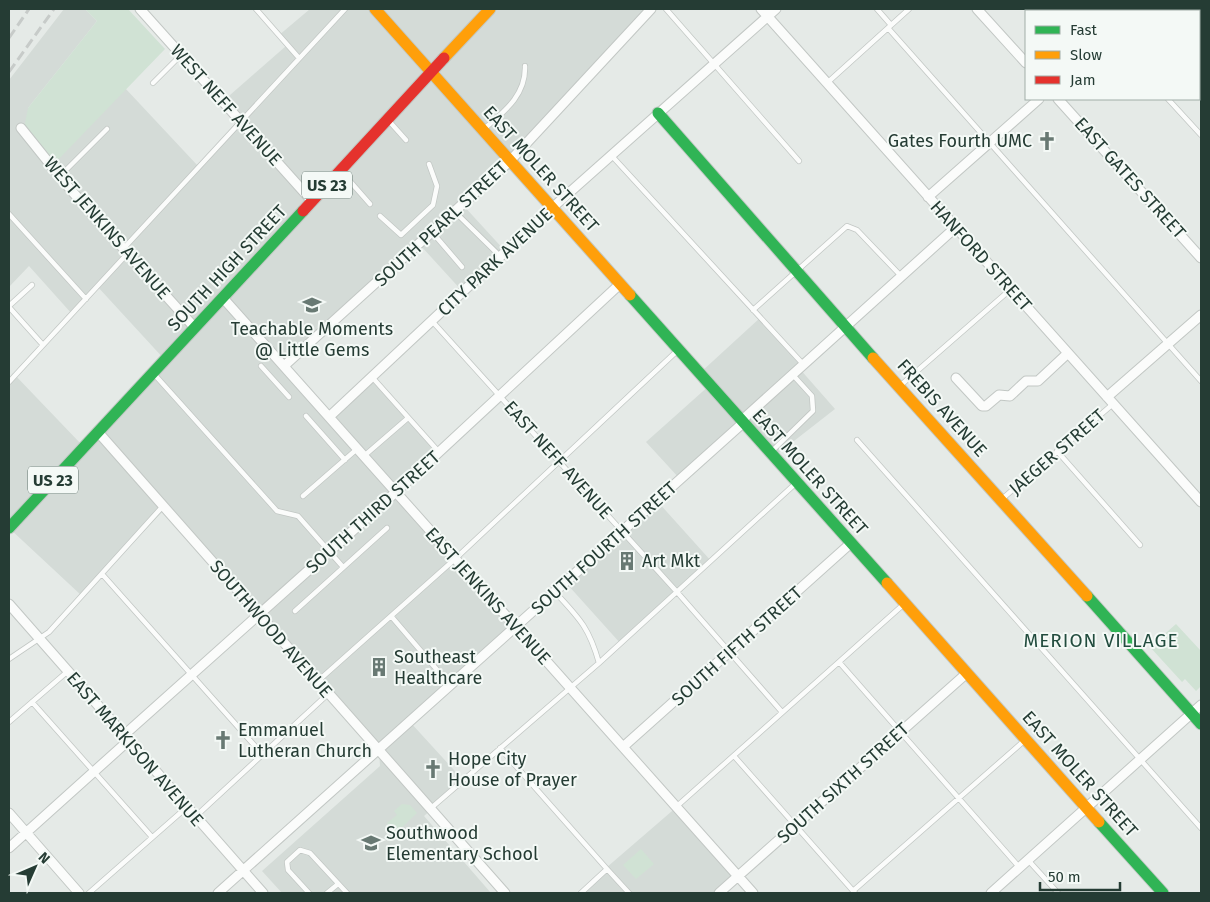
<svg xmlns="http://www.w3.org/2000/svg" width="1210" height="902" font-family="'Fira Sans',sans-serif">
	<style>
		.built { fill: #d4dbd7 }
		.green { fill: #d0e2d4 }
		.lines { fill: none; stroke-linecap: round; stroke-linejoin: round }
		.lane-casing { stroke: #c2c7c4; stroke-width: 6 }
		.street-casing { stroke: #c2c7c4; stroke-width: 11 }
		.fast-casing { stroke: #c2c8c4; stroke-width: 13 }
		.slow-casing { stroke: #c2c8c4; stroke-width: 13 }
		.jam-casing { stroke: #c2c8c4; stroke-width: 13 }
		.lane { stroke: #fbfcfb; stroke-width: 4.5 }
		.street { stroke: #fbfcfb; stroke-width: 9 }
		.fast { stroke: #30b455; stroke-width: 11 }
		.slow { stroke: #ff9f0a; stroke-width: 11 }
		.jam { stroke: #e5322d; stroke-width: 11 }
		.rail { stroke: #c7cbc9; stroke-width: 3; stroke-dasharray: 10 5; stroke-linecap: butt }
		.labels { text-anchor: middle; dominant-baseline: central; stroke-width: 4; stroke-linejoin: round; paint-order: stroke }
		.shield { fill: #f4f9f6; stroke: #63756e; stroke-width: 1 }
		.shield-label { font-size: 16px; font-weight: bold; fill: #253c34 }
		.street-label { font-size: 18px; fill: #253c34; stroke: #f4f9f6 }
		.poi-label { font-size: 18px; fill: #253c34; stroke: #f4f9f6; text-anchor: start }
		.neighbourhood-label { font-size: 19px; letter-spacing: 1px; fill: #224c3e; stroke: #f4f9f6 }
	</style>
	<rect width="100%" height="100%" fill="#e5eae7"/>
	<!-- built -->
	<path class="built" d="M64,9H85L97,21L28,108L52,165L125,88L198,166L240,122L222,102L286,46L278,36L310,9H652L462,204L506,252L463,292L421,246L285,367L328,415L372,375L440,452L397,491L513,624L410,722L464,781L424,816L491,893H282L262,871L380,766L379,750L165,509L82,596L9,528V378L13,373L81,444L165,360L97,286L72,314L29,266L9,287V80Z
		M761,317L804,363L799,368L835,409L776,455L745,421L680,479L646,442L711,384L701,372Z
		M658,502L712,562L621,644L567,584Z
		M679,805L739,873L717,893H577Z"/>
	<!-- green -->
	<path class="green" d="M85,9H128L165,49L52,166L24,128L28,108L97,21Z
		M1176,624L1201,651V686L1196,691L1185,679L1182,682L1150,647Z
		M402,804L410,805L417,813L396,833L387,823L397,815L394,811Z
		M641,849L654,864L636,879L623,865Z"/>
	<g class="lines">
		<!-- lane casing -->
		<g class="lane-casing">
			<path id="lane" d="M256,9L299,58
				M666,9L799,161
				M877,9L891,25
				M1087,9L1090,11
				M888,28L1201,381
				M153,83L181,55
				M827,83L909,9
				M1168,99L1201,135
				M389,121L406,140
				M484,129C505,111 526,95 525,66
				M611,155L803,364
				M341,171L370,204
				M60,176L107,129
				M454,211L501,257
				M9,214L86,299
				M380,216L401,235L433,205L437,186L429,164
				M432,232L462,267
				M124,248L345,9
				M9,306L32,285
				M9,307L43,345
				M753,310L847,226L857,230L901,276
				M432,321L677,592L782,712
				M261,366L289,397
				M154,374L277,511L298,516L343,567
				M372,377L439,452
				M9,382L128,253
				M901,385L1011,289
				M306,416L345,460
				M857,440L1201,828
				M1057,451L1140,545
				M771,452L813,411L812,396L792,374
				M364,456L408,418
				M303,496L357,449
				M1002,499L1113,404
				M102,574L263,755
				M555,592C579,618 589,627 599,663
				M295,611L387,528
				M391,616L450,685
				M9,659L49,632L163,506
				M839,662L1020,868
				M318,681L455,559L677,351
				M32,702L152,837
				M9,722L68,671
				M500,748L607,869L581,893
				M734,756L855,893
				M676,807L904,604
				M430,809L599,663L795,484
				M195,817L328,694
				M1028,860L1058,893
				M607,869L629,893
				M853,891L1025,740
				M89,893L187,807
				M309,893L288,870L287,862L300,850L310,853L347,893
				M327,893L338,884"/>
		</g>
		<!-- street casing -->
		<g class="street-casing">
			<path id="street" d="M140,9L312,201
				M761,9L1201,502
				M977,9L1026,63
				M1137,11L1140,9
				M1199,12L1201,14
				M1058,99L1201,258
				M21,128L70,189L195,328
				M928,197L1039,99
				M223,298L753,893
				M284,366L510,161L651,9
				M956,378L982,406H986L999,395L1010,396L1026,381H1038L1068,353
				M1107,397L1201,315
				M329,417L552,208L776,9
				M741,421L956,227
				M98,432L505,893
				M9,604L263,893
				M123,736L396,492L620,284
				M623,747L851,543
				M9,813L79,893
				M9,848L128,741
				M218,893L743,423
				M719,893L967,673
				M991,893L1201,705"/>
		</g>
		<!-- fast casing -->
		<g class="fast-casing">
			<path id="fast" d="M658,113L873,358
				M630,295L887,583
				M9,528L303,211
				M1087,596L1201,724
				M1099,822L1163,893"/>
		</g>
		<!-- slow casing -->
		<g class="slow-casing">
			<path id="slow" d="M375,9L630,295
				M444,58L490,9
				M873,358L1087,596
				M887,583L1099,822"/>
		</g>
		<!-- jam casing -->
		<g class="jam-casing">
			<path id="jam" d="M303,211L444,58"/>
		</g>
		<!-- lane -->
		<use href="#lane" class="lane"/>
		<!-- street -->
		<use href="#street" class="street"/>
		<!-- fast -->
		<use href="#fast" class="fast"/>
		<!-- slow -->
		<use href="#slow" class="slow"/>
		<!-- jam -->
		<use href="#jam" class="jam"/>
		<!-- rail -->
		<path class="rail" d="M9,38L29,9
			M9,72L54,9"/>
	</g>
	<!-- icons -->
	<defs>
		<g id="church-bare" transform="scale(1.5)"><path d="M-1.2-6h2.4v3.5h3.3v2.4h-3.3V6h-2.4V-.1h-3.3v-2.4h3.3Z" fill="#687973" stroke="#f4f9f6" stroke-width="2.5" paint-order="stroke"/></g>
		<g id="school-bare" transform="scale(1.5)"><path d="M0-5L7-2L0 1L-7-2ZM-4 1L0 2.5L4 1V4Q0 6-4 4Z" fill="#687973" stroke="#f4f9f6" stroke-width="2.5" paint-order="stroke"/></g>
		<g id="building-bare" transform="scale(1.5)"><path d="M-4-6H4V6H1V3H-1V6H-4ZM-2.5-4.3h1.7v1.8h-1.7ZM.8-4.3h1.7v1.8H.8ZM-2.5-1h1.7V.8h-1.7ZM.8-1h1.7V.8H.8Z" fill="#687973" stroke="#f4f9f6" stroke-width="2.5" paint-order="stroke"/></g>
	</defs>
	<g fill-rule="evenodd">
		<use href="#church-bare" x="1047" y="141"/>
		<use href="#school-bare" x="312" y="305"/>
		<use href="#building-bare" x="627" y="561"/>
		<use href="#building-bare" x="379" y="667"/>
		<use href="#church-bare" x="223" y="740"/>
		<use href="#church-bare" x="433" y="769"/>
		<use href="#school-bare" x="371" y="843"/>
	</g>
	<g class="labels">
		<!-- shield labels -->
		<g class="shield">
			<rect x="302" y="171.5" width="50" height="27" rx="4"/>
			<rect x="28" y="466.5" width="50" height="27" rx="4"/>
		</g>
		<g class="shield-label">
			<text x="327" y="185">US 23</text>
			<text x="53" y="480">US 23</text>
		</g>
		<!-- street labels -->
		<g class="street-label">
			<text transform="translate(226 105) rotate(48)">WEST NEFF AVENUE</text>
			<text transform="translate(541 169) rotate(48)">EAST MOLER STREET</text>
			<text transform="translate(1130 178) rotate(48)">EAST GATES STREET</text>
			<text transform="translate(441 224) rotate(-43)">SOUTH PEARL STREET</text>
			<text transform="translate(107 228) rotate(49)">WEST JENKINS AVENUE</text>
			<text transform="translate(981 256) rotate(48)">HANFORD STREET</text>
			<text transform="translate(495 262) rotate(-43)">CITY PARK AVENUE</text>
			<text transform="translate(227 268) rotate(-47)">SOUTH HIGH STREET</text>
			<text transform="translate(942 408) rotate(48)">FREBIS AVENUE</text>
			<text transform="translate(1057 452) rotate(-41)">JAEGER STREET</text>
			<text transform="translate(558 460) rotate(48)">EAST NEFF AVENUE</text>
			<text transform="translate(810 472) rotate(48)">EAST MOLER STREET</text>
			<text transform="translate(373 512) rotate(-42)">SOUTH THIRD STREET</text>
			<text transform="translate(604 548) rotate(-42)">SOUTH FOURTH STREET</text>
			<text transform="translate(488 596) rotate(48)">EAST JENKINS AVENUE</text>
			<text transform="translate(271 629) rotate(49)">SOUTHWOOD AVENUE</text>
			<text transform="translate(737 646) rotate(-42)">SOUTH FIFTH STREET</text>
			<text transform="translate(135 749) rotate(49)">EAST MARKISON AVENUE</text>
			<text transform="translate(1080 774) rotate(48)">EAST MOLER STREET</text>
			<text transform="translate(843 783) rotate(-42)">SOUTH SIXTH STREET</text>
		</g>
		<!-- poi labels -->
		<g class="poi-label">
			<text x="1032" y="141" text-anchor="end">Gates Fourth UMC</text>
			<text x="312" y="329" text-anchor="middle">Teachable Moments<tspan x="312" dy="21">@ Little Gems</tspan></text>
			<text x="642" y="561">Art Mkt</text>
			<text x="394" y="657">Southeast<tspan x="394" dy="21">Healthcare</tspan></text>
			<text x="238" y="730">Emmanuel<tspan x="238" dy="21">Lutheran Church</tspan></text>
			<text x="448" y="759">Hope City<tspan x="448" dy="21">House of Prayer</tspan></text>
			<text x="386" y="833">Southwood<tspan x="386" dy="21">Elementary School</tspan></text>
		</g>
		<!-- neighbourhood labels -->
		<g class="neighbourhood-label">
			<text x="1101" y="640">MERION VILLAGE</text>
		</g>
	</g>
	<!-- border -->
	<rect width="1210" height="902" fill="none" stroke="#253c34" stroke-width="20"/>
	<!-- legend -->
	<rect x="1025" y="10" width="175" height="90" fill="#f4f9f6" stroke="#a1ada8"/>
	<rect x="1035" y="26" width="25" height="8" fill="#30b455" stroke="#a1ada8"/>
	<text x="1070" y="35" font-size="15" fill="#253c34">Fast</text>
	<rect x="1035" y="51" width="25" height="8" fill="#ff9f0a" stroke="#a1ada8"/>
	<text x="1070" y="60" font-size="15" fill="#253c34">Slow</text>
	<rect x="1035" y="76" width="25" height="8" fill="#e5322d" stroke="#a1ada8"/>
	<text x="1070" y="85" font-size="15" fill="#253c34">Jam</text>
	<!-- north arrow -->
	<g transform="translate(35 867) rotate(45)" stroke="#f4f9f6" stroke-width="4" paint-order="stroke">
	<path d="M0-4L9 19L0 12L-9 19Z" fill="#253c34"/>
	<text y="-8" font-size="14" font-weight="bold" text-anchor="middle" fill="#253c34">N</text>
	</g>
	<!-- scale -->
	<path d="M1040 882v8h80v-8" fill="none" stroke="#253c34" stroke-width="2.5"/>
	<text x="1048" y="882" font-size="15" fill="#253c34" stroke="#f4f9f6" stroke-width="4" paint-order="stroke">50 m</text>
</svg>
